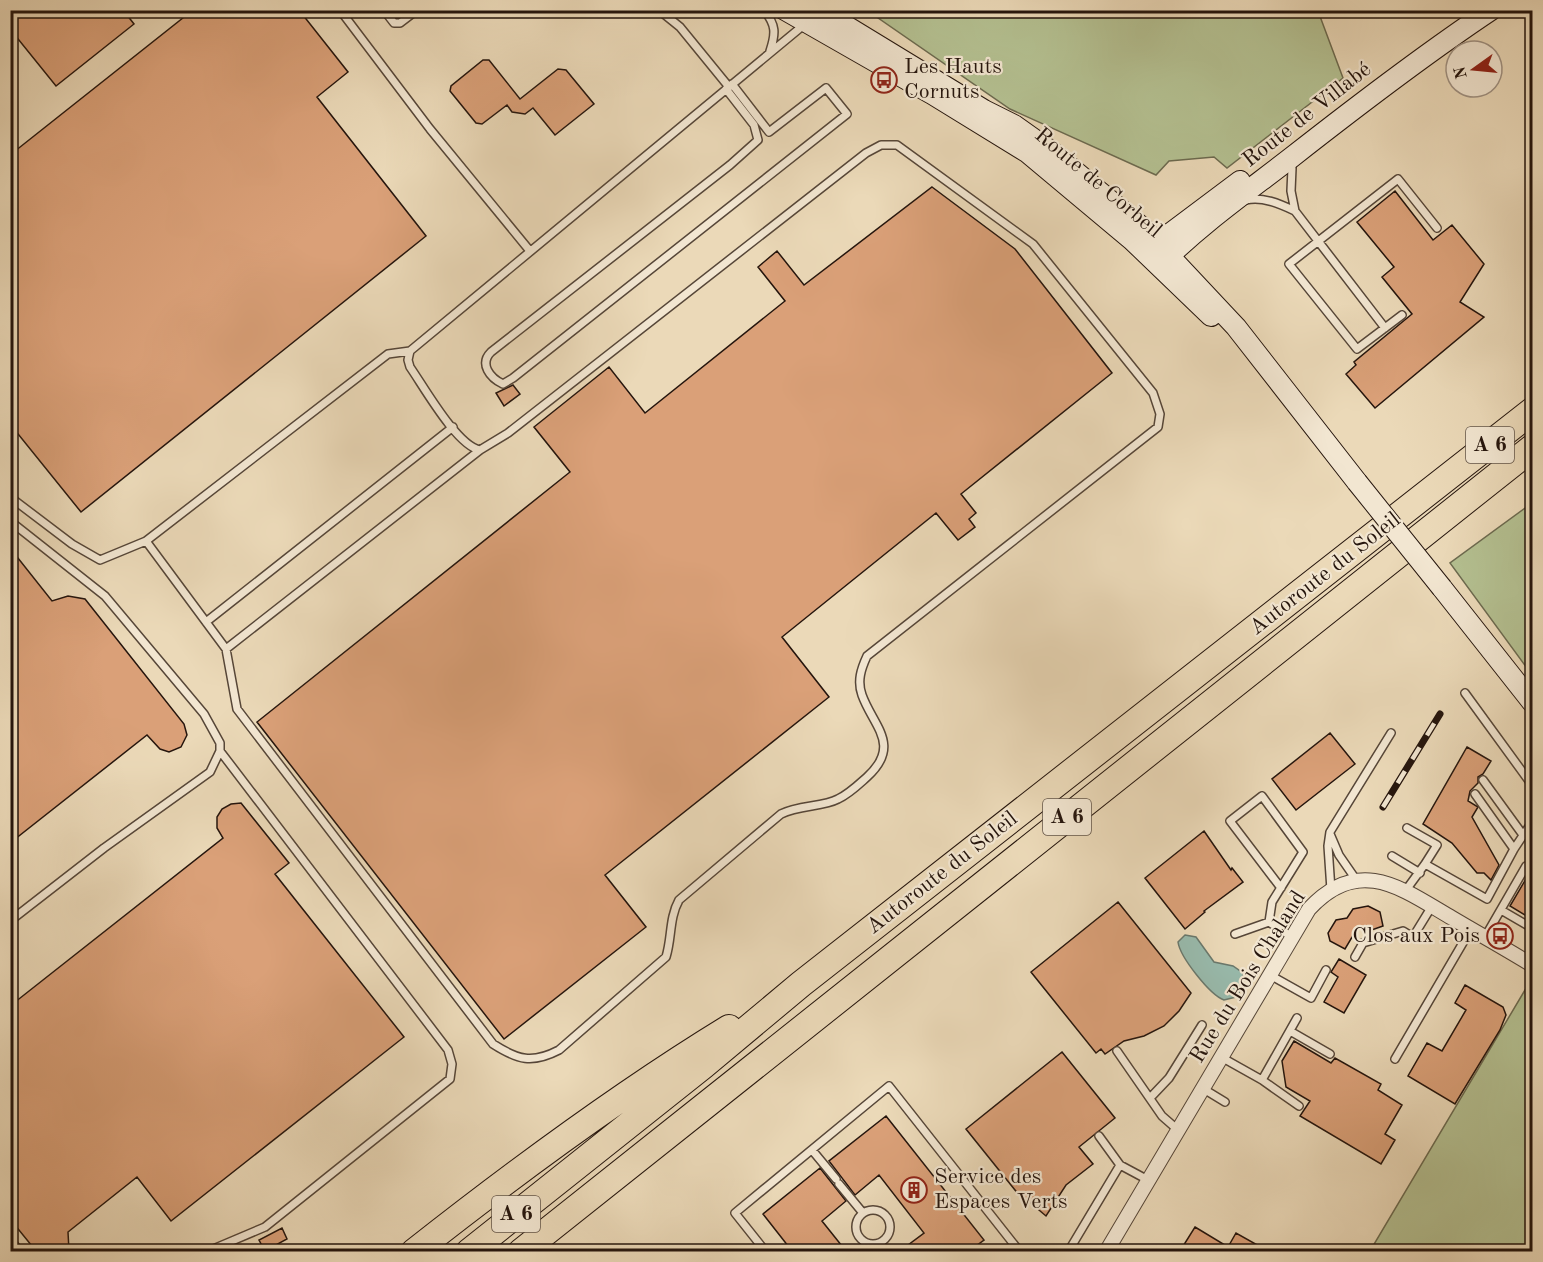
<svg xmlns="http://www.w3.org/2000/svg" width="1543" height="1262" font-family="'Old Standard TT',serif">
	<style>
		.green { fill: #b4c091; stroke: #6c6a4f; stroke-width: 1.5 }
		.water { fill: #98baac; stroke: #6a786c; stroke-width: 1.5 }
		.building { fill: #daa078; stroke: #25150d; stroke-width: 1.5 }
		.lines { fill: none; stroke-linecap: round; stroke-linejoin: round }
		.lane-casing { stroke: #564638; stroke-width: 10 }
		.street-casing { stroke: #564638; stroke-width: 16 }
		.secondary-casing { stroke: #25150d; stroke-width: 22 }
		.highway-casing { stroke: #25150d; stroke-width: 28 }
		.lane { stroke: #f2e6d1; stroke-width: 7 }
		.street { stroke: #f2e6d1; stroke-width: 14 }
		.secondary { stroke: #f2e6d1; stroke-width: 20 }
		.highway { stroke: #ebd9b8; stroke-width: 26 }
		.rail-casing { stroke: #25150d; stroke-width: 7 }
		.rail { stroke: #f2e6d1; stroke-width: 4.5; stroke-dasharray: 14; stroke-linecap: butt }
		.secondary-bridge-casing { stroke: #25150d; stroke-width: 22; stroke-linecap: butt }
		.secondary-bridge { stroke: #f2e6d1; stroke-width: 20 }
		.labels { text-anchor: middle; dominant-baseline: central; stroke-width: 4.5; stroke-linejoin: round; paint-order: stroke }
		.shield { fill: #f2e6d1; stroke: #625448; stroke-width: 1.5 }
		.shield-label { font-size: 21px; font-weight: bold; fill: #25150d }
		.poi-label { font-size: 22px; fill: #25150d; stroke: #f2e6d1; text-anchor: start }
		.street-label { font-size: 22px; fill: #25150d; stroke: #f2e6d1 }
	</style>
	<rect width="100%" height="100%" fill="#ebd9b8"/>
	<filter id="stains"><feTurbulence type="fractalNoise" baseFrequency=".00333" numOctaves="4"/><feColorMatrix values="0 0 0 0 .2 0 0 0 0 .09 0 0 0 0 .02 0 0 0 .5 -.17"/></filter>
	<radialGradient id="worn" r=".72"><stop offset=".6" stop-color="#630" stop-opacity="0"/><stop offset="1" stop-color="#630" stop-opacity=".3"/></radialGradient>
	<!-- green -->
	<path class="green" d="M868,11H1318L1343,78L1227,168L1214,157L1169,161L1156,175L1010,109Z
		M1532,503V675L1450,563Z
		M1525,990L1532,992V1251H1370Z"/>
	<!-- water -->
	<path class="water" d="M1185,935L1196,937L1214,962L1233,966L1243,973L1244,985L1236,997L1224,1000C1210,995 1180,957 1178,942Z"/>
	<!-- building -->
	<path class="building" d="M10,10H123L134,24L56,86L10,29Z
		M193,10H299L348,72L317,97L426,236L81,512L10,424V155Z
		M483,60H489L520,99L558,69L566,70L594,104L555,135L533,108L525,114L512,112L507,105L482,124L476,123L450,91L451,86Z
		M932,187L1015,249L1112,373L961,494L976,513L969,519L975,527L958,540L936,513L782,637L829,697L605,875L646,927L504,1039L257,722L570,472L534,427L609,367L645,413L785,301L758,267L777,251L804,285Z
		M1395,191L1433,240L1452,225L1484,264L1460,302L1484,317L1375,408L1346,374L1356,365L1354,362L1412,314L1382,277L1394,267L1357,222Z
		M513,385L520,394L504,406L496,393Z
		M10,548L52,601L68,596L85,599L184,724L187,735L181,747L169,752L160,749L147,735L10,843Z
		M1330,733L1355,764L1296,810L1272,779Z
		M1467,747L1491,761L1483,774L1478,777V783L1470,791L1468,801L1478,807L1472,817L1499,865L1491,880L1484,873H1477L1452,843L1423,824Z
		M241,803L289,863L275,874L404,1037L171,1221L137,1177L68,1232L69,1251H36L10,1219V1006L223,838L217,828V817L222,809L231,804Z
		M1204,831L1231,870L1232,868L1243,882L1204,911L1205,912L1185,929L1145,878Z
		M1533,867V920L1510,906Z
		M1118,902L1191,993L1179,1011L1164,1026L1144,1036L1124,1041L1105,1054L1101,1049L1096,1053L1031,972Z
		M1368,906L1380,912L1383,926L1366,932L1358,927L1345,949L1330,941L1328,933L1336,920L1347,918L1353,909Z
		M1339,959L1366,975L1344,1013L1324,1002L1338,977L1331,972Z
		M1465,985L1503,1007L1506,1015L1500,1030L1455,1104L1408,1076L1427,1043L1442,1051L1466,1010L1455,1003Z
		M1294,1041L1331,1063L1335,1058L1381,1084L1378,1090L1402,1105L1385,1134L1395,1140L1381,1164L1300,1116L1310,1101L1286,1087L1282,1061Z
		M1062,1052L1115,1118L1079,1147L1093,1164L1066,1185L1046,1216L1020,1194L1019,1195L966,1129Z
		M886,1116L984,1240L969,1251H900L924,1233L879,1175L855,1195L829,1161Z
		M820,1168L846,1201L822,1221L846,1251H792L763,1214Z
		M1195,1227L1228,1247L1236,1233L1268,1251H1180Z
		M282,1228L287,1239L265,1251L259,1240Z"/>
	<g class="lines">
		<!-- lane casing -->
		<g class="lane-casing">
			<path id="lane" d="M340,10L430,129L530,251
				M384,10L394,23H400L417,10
				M659,10L680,27L729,87
				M764,10C776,25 776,33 770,51
				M726,89L754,125L758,140L730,165L491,352C479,364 490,378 503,384L513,378L847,114L826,88L769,132L732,84
				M1292,168L1291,191L1295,211
				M1246,200C1262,196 1280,204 1295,211L1385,328
				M1402,315L1357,349L1289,264L1398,179L1437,228
				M410,351L388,354L146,541L226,649L480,450
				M10,497L72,544L100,560L146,541
				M10,521L105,596L204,714L220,743V751L210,772L104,848L10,921
				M206,622L453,427
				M226,649L237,709L493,1044C518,1060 532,1064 559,1050L666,957C672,938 669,918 679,900L781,814C799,805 823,807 838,799C849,794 858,785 867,777C902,745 873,726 862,695C857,681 861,669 867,656L1158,427L1160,414L1153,393L1033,244L897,145H881L866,153L508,433L480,450C457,446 424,387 410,367L408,360L410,351L805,24
				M1465,693L1532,785
				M1483,780L1523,835
				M1475,794L1514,849
				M1407,828L1437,845L1425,864
				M1330,834L1339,855L1357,881
				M1392,856L1420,873
				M1331,890L1328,846L1330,832L1391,733
				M1406,890L1425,864L1487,899L1514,849L1532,822
				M1501,910L1532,928
				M1269,922L1272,902L1303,852L1262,796L1230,821L1281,888
				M1235,934L1269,922L1292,937
				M1485,937L1526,866
				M1355,957L1363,943L1403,931L1413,937L1432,906
				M1270,975L1311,998L1326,970
				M1290,1031L1330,1054
				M1117,1051L1162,1116L1178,1130
				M1221,1057L1262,1080L1299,1106
				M1395,1059L1471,929
				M1262,1080L1297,1018
				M1202,1088L1225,1102
				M1150,1098L1169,1078L1202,1025
				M1099,1136L1120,1165L1148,1180
				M812,1150L836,1179
				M839,1184L863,1213
				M856 1227a17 17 0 1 1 34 0a17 17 0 1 1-34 0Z
				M10,1239L20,1252
				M206,1252L265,1227L450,1079L452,1064L448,1050L220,751
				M701,1252L704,1249
				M766,1252L735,1213L889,1086L1020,1252
				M1068,1252L1120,1165"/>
		</g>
		<!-- street casing -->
		<g class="street-casing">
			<path id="street" d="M1106,1252L1309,909C1359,855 1401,888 1452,918C1479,934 1506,949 1532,965"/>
		</g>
		<!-- secondary casing -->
		<g class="secondary-casing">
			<path id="secondary" d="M785,10L932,94L1028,153L1132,240L1211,316
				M820,10L984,110L1014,125L1052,152L1144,229L1236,327L1357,482
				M1148,250L1240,181
				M1161,264C1201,224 1247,192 1292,157C1357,106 1422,56 1491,10
				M1442,588L1532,702"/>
		</g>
		<!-- highway casing -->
		<g class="highway-casing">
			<path id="highway" d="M414,1252C513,1174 621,1094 729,1028
				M469,1252L704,1065L801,984L1532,411
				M521,1252L1532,448"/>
		</g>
		<!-- lane -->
		<use href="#lane" class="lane"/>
		<!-- street -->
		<use href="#street" class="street"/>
		<!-- secondary -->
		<use href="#secondary" class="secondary"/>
		<!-- highway -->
		<use href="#highway" class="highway"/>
		<!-- rail casing -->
		<g class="rail-casing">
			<path id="rail" d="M1383,807L1440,714"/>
		</g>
		<!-- rail -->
		<use href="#rail" class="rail"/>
		<!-- secondary-bridge casing -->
		<g class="secondary-bridge-casing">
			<path id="secondary-bridge" d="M1357,482L1442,588"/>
		</g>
		<!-- secondary-bridge -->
		<use href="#secondary-bridge" class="secondary-bridge"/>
	</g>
	<!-- icons -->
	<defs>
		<g id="bus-ring" transform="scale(1.35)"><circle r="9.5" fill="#f2e6d1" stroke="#8f2418" stroke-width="1.5"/><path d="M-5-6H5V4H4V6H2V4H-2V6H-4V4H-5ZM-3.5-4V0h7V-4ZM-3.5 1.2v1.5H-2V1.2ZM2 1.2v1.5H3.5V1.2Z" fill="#8f2418"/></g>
		<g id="building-ring" transform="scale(1.35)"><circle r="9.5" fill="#f2e6d1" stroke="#8f2418" stroke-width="1.5"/><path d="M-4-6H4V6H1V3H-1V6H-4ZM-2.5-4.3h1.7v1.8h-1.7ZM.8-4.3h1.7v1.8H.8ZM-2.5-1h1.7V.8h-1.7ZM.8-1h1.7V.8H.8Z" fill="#8f2418"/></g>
	</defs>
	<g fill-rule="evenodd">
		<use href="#bus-ring" x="884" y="80"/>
		<use href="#bus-ring" x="1500" y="936"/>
		<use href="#building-ring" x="914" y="1190"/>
	</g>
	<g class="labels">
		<!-- shield labels -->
		<g class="shield">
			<rect x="1466" y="427" width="48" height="36" rx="4.5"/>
			<rect x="1043" y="799" width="48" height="36" rx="4.5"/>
			<rect x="492" y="1196" width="48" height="36" rx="4.5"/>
		</g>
		<g class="shield-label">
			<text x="1490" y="445">A 6</text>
			<text x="1067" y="817">A 6</text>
			<text x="516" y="1214">A 6</text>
		</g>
		<!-- poi labels -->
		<g class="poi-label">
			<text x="904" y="67">Les Hauts<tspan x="904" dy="25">Cornuts</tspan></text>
			<text x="1480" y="936" text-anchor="end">Clos aux Pois</text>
			<text x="934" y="1177">Service des<tspan x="934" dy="25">Espaces Verts</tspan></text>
		</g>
		<!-- street labels -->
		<g class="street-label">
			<text transform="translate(1307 115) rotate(-38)">Route de Villabé</text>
			<text transform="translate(1098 183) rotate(40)">Route de Corbeil</text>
			<text transform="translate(1325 574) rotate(-38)">Autoroute du Soleil</text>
			<text transform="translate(942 873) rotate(-38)">Autoroute du Soleil</text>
			<text transform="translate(1248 977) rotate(-58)">Rue du Bois Chaland</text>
		</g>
	</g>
	<!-- margin -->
	<rect width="1543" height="1262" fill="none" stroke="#ebd9b8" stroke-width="36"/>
	<rect x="12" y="12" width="1519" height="1238" fill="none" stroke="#25150d" stroke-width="3"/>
	<rect x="18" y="18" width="1507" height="1226" fill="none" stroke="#25150d" stroke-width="1.5"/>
	<!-- north arrow -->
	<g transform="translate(1474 69) rotate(255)"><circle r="28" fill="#f2e6d1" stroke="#a09283" stroke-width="1.5"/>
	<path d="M0-4.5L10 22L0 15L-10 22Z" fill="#8f2418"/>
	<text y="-9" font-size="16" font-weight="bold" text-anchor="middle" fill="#25150d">N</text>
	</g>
	<rect width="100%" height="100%" filter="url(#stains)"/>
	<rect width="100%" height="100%" fill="url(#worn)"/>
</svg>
